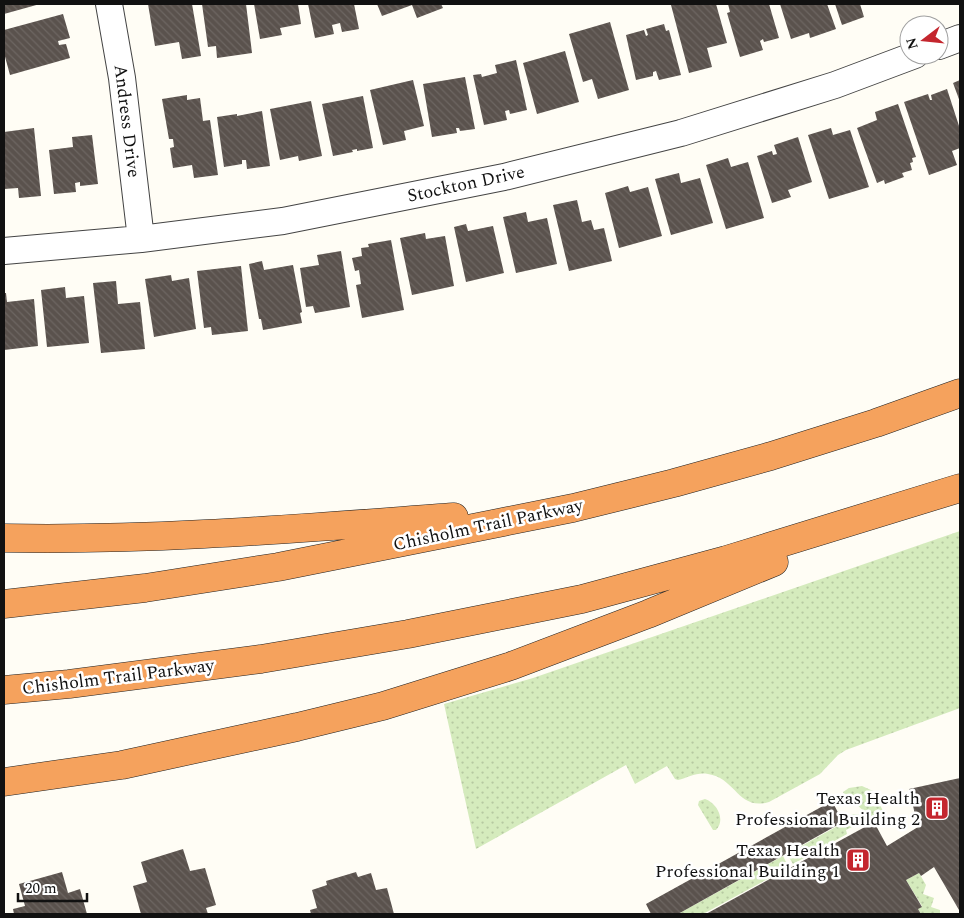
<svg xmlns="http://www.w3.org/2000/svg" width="964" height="918" font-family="Spectral,serif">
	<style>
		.grass { fill: url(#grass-dots) }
		.building { fill: url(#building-back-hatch) }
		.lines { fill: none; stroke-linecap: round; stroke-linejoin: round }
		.minor-casing { stroke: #444; stroke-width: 28 }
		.motorway-casing { stroke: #222; stroke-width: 29 }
		.minor { stroke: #fff; stroke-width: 26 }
		.motorway { stroke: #f5a25d; stroke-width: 28 }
		.labels { text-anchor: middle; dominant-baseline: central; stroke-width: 5; stroke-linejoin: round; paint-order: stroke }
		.street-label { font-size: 18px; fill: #111; stroke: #fff }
		.poi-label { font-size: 18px; fill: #111; stroke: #fff; text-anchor: end }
	</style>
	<defs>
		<pattern id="grass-dots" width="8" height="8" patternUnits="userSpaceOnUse" patternTransform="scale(1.25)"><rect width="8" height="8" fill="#d5ebbd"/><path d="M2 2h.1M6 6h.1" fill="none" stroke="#b6c8a1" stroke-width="1.8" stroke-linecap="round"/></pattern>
		<pattern id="building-back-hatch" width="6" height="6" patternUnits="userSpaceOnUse" patternTransform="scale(1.25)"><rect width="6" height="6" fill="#5a524d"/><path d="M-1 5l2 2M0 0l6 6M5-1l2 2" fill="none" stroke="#6d6662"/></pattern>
	</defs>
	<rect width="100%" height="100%" fill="#fffdf5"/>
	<!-- grass -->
	<path class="grass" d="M960,531V708L846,750L838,755L820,774L769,802C738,811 736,778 708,774C696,772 688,778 678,780L675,779L667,766L635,784L626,765L476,849L444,704L533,678Z
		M862,786L873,791L884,813L873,817C864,812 858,807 853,798L848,801L843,792L849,788Z
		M705,799C717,803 726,820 716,830H713L698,805L699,801Z
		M853,814L861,815L866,820L846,830L847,834L793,864L787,854L843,823L842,820Z
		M783,856L786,862L773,870L775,875L703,914H678Z
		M919,873L926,885L923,894L934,898L931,907L940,910V914H921L918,909L922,906L906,880Z"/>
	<!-- building -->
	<path class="building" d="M4,4H40L4,14Z
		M148,4H192L201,56L182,59L179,42L155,46Z
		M202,4H246L252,53L217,58L216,46L208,47Z
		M254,4H298L301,24L280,28L282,35L260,39Z
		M308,4H354L359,29L342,32L340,23L332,25L334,34L315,38Z
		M377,4H441L443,8L417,18L412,5L382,16Z
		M676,4H716L727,43L707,48L712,67L689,73L671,5Z
		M728,4H769L779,38L764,42L763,39L760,41L763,50L740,57L727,13L730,12Z
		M780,4H827L836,29L810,38L809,33L791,39Z
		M835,4H860L864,17L842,25Z
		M63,14L70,38L58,41L59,45L66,44L70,58L10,75L4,53V30Z
		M610,22L629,90L598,99L592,79L583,82L569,34Z
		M664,24L666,31L669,30L681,75L659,80L656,71L653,72V76L636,80L626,35L644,30L646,36L648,35L646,29Z
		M565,51L579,102L537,114L523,63Z
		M516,60L527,110L510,114L509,110L505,111L507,120L484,125L473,75L481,74L482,77L497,73L495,65Z
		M465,77L475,129L460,131L459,128H456L457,133L432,137L423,84Z
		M413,80L424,126L404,131L406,140L383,145L370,90Z
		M960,80V102L953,83Z
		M947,89L960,129V148L952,151L957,165L929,175L904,102L928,94L930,100H932L931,95Z
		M187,95V100L200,98L203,121L210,120L218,175L194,178L192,165L173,168L170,148L174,147L173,139H169L162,99Z
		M363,96L373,148L357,151V149L352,150L353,152L333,156L322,104Z
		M311,101L322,156L299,161L298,156L280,160L270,109Z
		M898,104L916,157L912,158L913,162L910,163L912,170L902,173L904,177L885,184L884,180L877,183L857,128L877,120L875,112Z
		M262,111L270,166L247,169L246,160H242V164L224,167L217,117L237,114V116Z
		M34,128L41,196L19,198L18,188L4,189V132Z
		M831,128L833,135L850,130L869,187L829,199L808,135Z
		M92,135L98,184L80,186V182L75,183L76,192L54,194L49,150L73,147L72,137Z
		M798,137L812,182L788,190L791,197L772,203L757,156L772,151L773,155L777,154L774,145Z
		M728,158L731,167L748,162L764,218L726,229L706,165Z
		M679,173L681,183L700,178L713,223L671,235L655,179Z
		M628,186L630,192L648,187L662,236L619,248L605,193Z
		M577,200L582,222L591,220L594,230L604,228L612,261L569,271L553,205Z
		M526,212L528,222L547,218L557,264L516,273L503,217Z
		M466,224L468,231L493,226L504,273L466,282L454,227Z
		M425,233L426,239L445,236L454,286L412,295L400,238Z
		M391,240L404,310L362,318L356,285L361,284L359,270L355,271L352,258L362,256L361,248L369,247L368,244Z
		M341,251L350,307L315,313L313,306L306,307L300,268L319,265L317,255Z
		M262,261L264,270L293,265L302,312L300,313L302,323L263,330L261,319H259L249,264Z
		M241,266L248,331L212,335L211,327L204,328L197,271Z
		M171,275L172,281L189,278L196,329L154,337L145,279Z
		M116,281L118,304L140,302L145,349L101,353L93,283Z
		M65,287L66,298L84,296L89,343L47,347L41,290Z
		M4,293H6L7,302L34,299L38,346L4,350Z
		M960,778V909L959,910L934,867L921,876L919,873L906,880L922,907L918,909L921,914H706L874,822L887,846L918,827L909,789Z
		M832,801L843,822L678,914H651L646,904Z
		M183,849L190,871L205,868L216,905L206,908L208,914H141L133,886L147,882L141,862Z
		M62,872L68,893L80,889L87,914H14L13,909L25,906L19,884Z
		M356,872L358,877L371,873L376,890L387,888L394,914H311L310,910L317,908L312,890L327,885L326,881Z"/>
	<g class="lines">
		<!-- minor casing -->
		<g class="minor-casing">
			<path id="minor" d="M109,4L122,78L141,239
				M939,46L960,38
				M4,251L141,239L283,221L504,177L681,133L835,85L915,55"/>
		</g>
		<!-- motorway casing -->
		<g class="motorway-casing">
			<path id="motorway" d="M4,538C154,541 304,528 454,517
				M4,604L145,588L278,567L573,508L674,483L771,456L876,423L960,393
				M4,690L69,684L261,659L408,634L582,599L726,560L960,488
				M4,782L122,765L297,727L383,706L511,666L648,614L774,562"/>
		</g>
		<!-- minor -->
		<use href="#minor" class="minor"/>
		<!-- motorway -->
		<use href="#motorway" class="motorway"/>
	</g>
	<!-- icons -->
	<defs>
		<g id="building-square" transform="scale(1.25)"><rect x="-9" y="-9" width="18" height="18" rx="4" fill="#c4262e" stroke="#fff"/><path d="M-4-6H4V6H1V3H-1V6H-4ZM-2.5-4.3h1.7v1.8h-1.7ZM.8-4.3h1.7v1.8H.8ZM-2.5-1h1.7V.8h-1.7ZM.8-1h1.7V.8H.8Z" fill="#fff"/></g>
	</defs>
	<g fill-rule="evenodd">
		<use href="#building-square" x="937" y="808"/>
		<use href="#building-square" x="858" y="860"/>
	</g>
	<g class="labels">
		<!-- street labels -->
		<g class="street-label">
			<text transform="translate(127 121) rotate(83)">Andress Drive</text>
			<text transform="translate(466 184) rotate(-12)">Stockton Drive</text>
			<text transform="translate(488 525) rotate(-12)">Chisholm Trail Parkway</text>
			<text transform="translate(118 677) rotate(-7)">Chisholm Trail Parkway</text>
		</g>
		<!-- poi labels -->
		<g class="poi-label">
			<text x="920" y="798">Texas Health<tspan x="920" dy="21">Professional Building 2</tspan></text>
			<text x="840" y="850">Texas Health<tspan x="840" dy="21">Professional Building 1</tspan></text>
		</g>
	</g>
	<!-- border -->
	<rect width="964" height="918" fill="none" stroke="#111111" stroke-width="10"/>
	<!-- north arrow -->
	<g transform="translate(924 40) rotate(254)"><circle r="24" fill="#ffffff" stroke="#a0a0a0"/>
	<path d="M0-4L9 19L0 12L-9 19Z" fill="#c4262e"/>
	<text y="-8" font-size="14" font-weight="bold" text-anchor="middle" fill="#111111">N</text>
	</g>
	<!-- scale -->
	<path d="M18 893v8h69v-8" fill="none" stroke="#111111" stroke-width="2.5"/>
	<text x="25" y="893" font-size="15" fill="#111111" stroke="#ffffff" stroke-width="4" paint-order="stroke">20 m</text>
</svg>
